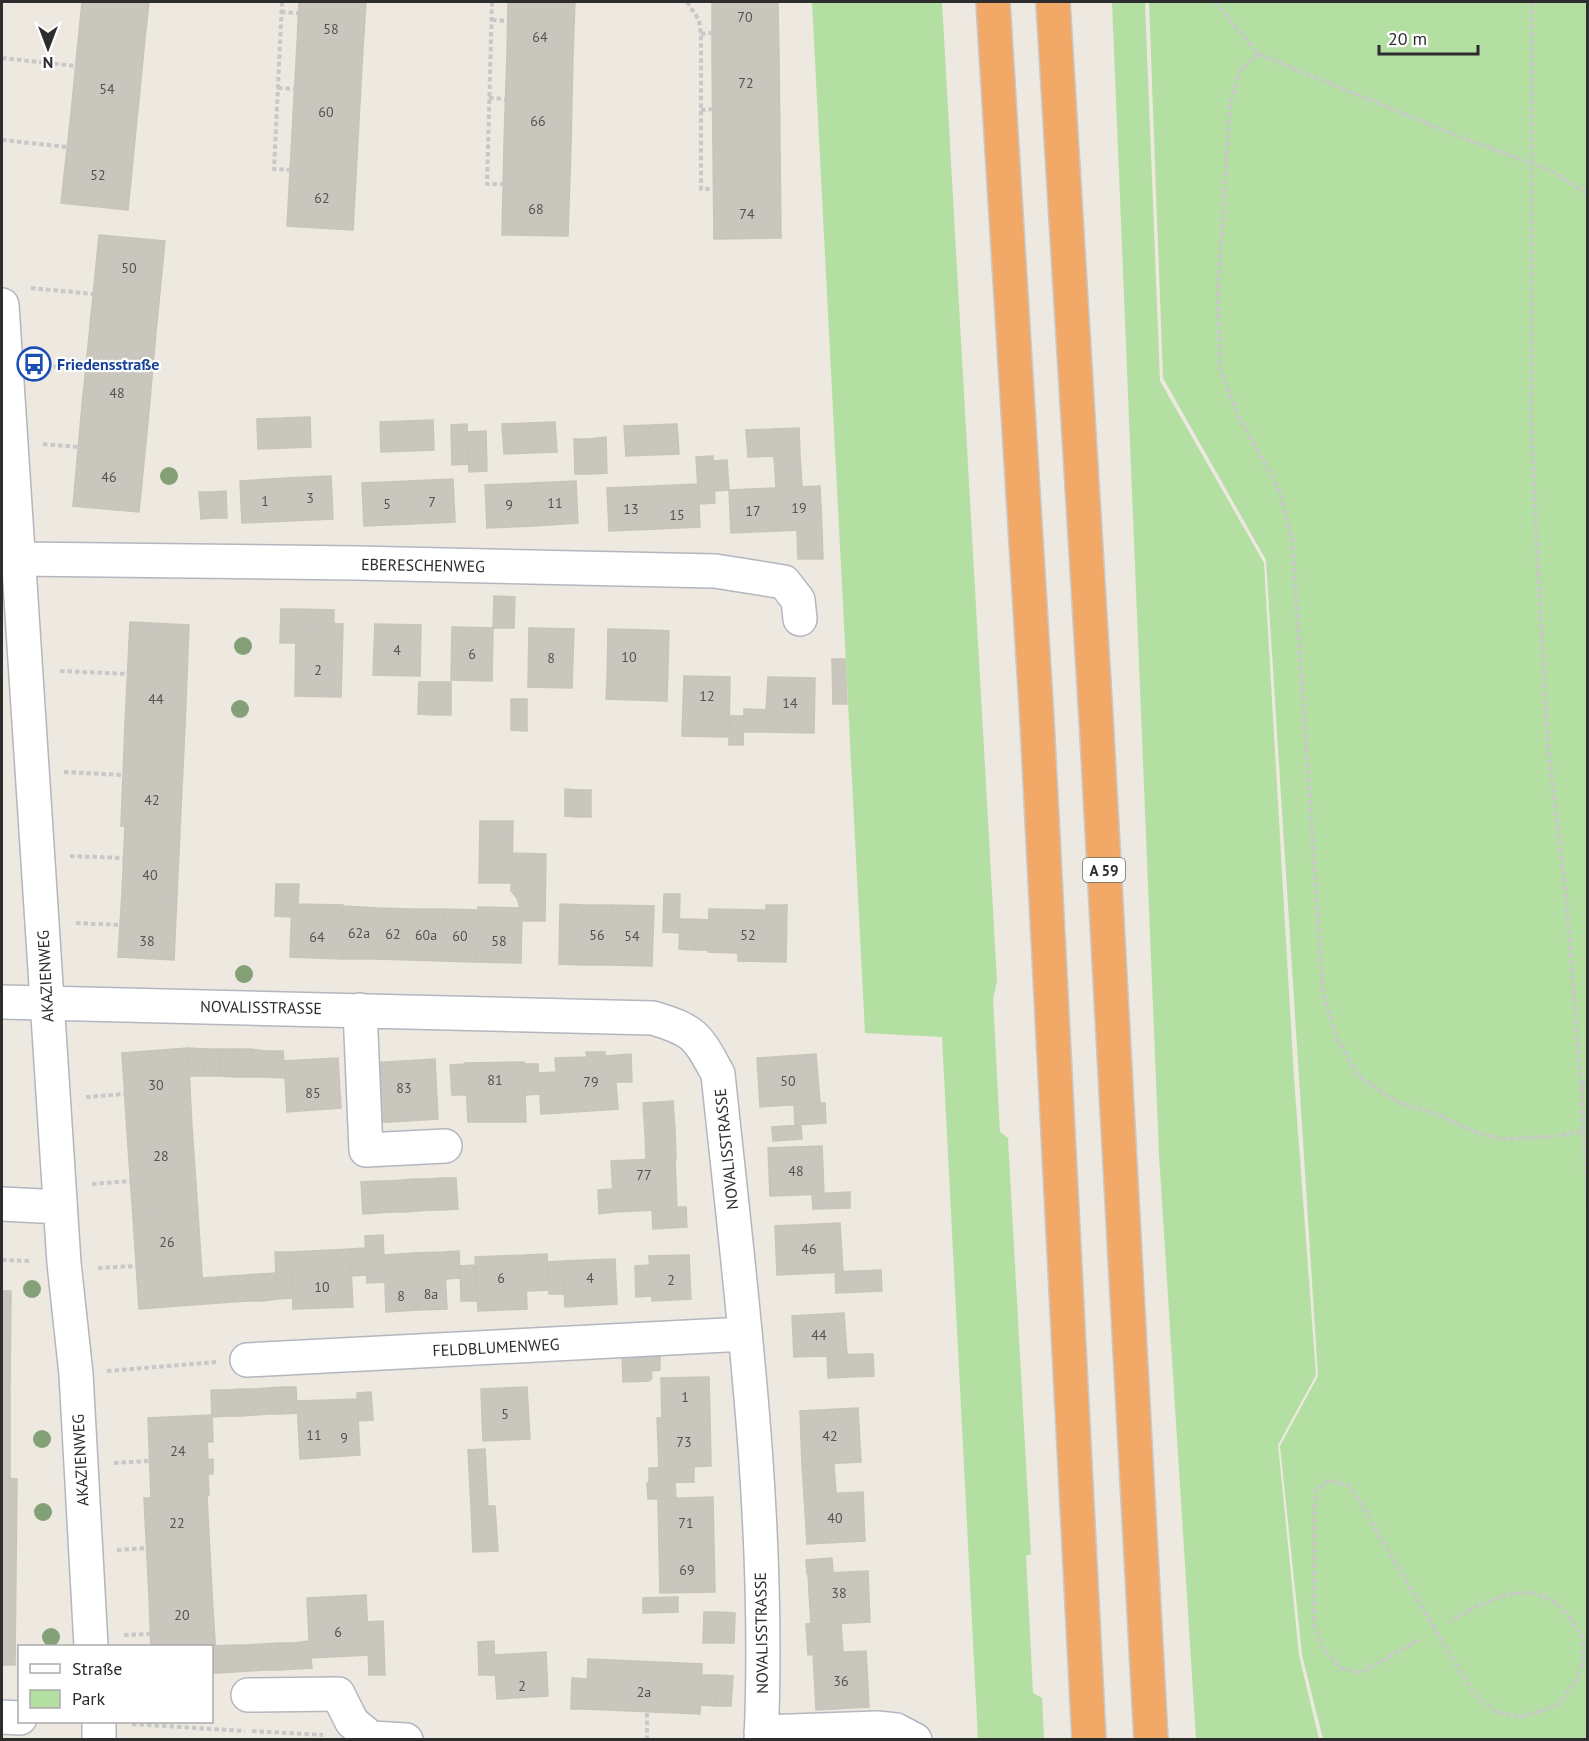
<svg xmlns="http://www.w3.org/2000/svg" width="1589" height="1741" font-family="'PT Sans',sans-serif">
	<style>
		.green { fill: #b4dfa2 }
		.building { fill: #c9c6be; stroke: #c8c4ba; stroke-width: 1.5 }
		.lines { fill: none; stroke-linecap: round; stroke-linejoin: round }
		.minor-casing { stroke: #b4b6bf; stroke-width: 36 }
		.highway-casing { stroke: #c8c8c8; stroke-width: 36 }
		.path { stroke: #c8c8c8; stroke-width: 4; stroke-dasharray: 4.5 3; stroke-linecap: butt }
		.minor { stroke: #fff; stroke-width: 33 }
		.highway { stroke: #f2a866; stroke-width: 33 }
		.tree { fill: #83a077 }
		.labels { text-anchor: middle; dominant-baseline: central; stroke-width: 4.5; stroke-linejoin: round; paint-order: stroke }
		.number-label { font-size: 14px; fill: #545351 }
		.shield { fill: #fff; stroke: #6c6c6c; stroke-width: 1.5 }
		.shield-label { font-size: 15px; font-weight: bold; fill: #2d2d2d }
		.transit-label { font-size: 16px; font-weight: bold; fill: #164399; stroke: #fff; text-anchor: start }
		.street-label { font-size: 16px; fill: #2d2d2d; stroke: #fff }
	</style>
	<rect width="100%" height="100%" fill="#ede8e0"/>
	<!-- green -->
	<path class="green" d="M812,2H942L997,981L993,999L1000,1132L1008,1138L1031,1554L1026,1556L1033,1693L1042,1698L1044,1739H978L942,1037L865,1033Z
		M1112,2H1145L1160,381L1264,563L1294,1078L1316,1375L1278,1445L1299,1655L1319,1739H1196L1159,1154Z
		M1149,2H1587V1739H1323L1302,1655L1280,1446L1318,1376L1266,560L1163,378Z"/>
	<!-- building -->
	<path class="building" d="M82,2H149L146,29L80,22Z
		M299,2H366L363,48L297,44Z
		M508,2H575L573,54L507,53Z
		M712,2H778L779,57H712Z
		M80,22L146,29L137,119L71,113Z
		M297,44L363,48L358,139L292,135Z
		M507,53L573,54L571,145L504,144Z
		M712,57H779L780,148H713Z
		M71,113L137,119L128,210L61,203Z
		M292,135L358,139L353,230L287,226Z
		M504,144L571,145L568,236L502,235Z
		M713,148H780L781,238L714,239Z
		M99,235L165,241L156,332L90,326Z
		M90,326L156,332L148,422L81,416Z
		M81,416L148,422L139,512L73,506Z
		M310,417L311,447L285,448L284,418Z
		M284,418L285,448L258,449L257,419Z
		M433,420L434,450L407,451L406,421Z
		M406,421L407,451L381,452L380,422Z
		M555,422L557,452L530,453L529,423Z
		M529,423L530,453L504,454L502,424Z
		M467,424L468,464L452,465L451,425Z
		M677,424L679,454L652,455L651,425Z
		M651,425L652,455L626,456L624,426Z
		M799,428L800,455L774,456L773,429Z
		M773,429L774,456L748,457L746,430Z
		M486,431L487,471L469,472L467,432Z
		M606,437L607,473L591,474L590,439Z
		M574,439H590L591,474H575Z
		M800,455L802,487L776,488L774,456Z
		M713,456L715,503L699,504L696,457Z
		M727,460L729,490L714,491L713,461Z
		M331,476L333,519L289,521L287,478Z
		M287,478L289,521L242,523L240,481Z
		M453,479L455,522L411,524L409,481Z
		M409,481L411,524L364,526L362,483Z
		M576,481L578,523L534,526L532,483Z
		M532,483L534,526L487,528L485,485Z
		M698,484L700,527L656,529L654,486Z
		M654,486L656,529L609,531L607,488Z
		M820,486L822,529L778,531L776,488Z
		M776,488L778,531L731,533L729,490Z
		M226,491L227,518H213L212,492Z
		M199,492H212L213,518L201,519Z
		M822,529L823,559H798L797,530Z
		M494,596L515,597L514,628H493Z
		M281,609H296V643H280Z
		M296,609L334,610V624L296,623Z
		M130,622L189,625L185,726L125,724Z
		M296,623L343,624L341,697L295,696Z
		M375,624L421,625L420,676L373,675Z
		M452,627L493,628L492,681L451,680Z
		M529,628L574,629L572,688L528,687Z
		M608,629L651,630L650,684L607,683Z
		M651,630L669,631L667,701L606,699L607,683L650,684Z
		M832,659H845L847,704H833Z
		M684,676L730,677L729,737L682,736Z
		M768,677L815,678L814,733L767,732L768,710H766Z
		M419,682H435L434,715L418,714Z
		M435,682H451V715H434Z
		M511,699H527V731L511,730Z
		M744,709L768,710L767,732H744Z
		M729,716H744L743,745H729Z
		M125,724L185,726L180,829L121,826Z
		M565,789L578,790L577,817L565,816Z
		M578,790H591V817H577Z
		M480,821H513L512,883H479Z
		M125,826L180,829L177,895L122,892Z
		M512,853L546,854L545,921H522V908H520L517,898L511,891Z
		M276,884H299L298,904H292L291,917L275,916Z
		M122,892L177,895L174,960L118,957Z
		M664,894H680L679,933L663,932Z
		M292,904L343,905L342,959L290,957Z
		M560,904L583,905L582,965L559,964Z
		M583,905H612L611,965H582Z
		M612,905L654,906L652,966L611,965Z
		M766,905H787L786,962L738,961V953L708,952L709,909L766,910Z
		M343,906L377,908L376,959H342Z
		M478,907L522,908L521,963L476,962Z
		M377,908L410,909L409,960L376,959Z
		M410,909H444L443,961L409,960Z
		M444,909L478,910L476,962L443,961Z
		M680,919H693V950L679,949Z
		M693,919L709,920L708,950H693Z
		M188,1048L192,1127L127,1132L122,1053Z
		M188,1048L205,1049L204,1076H189Z
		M205,1049H220V1076H204Z
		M220,1049H235V1077L220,1076Z
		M235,1049H251L250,1077H235Z
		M251,1049L265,1051L267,1077H250Z
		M265,1051H283L285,1078L267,1077Z
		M586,1052H605V1056L631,1054L632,1082H616L618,1109L559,1113L555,1058L587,1057Z
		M816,1054L820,1103L760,1107L757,1058Z
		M338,1058L341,1108L287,1112L284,1061Z
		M435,1059L438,1119L374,1123L371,1063Z
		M524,1062L526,1122H468L465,1063Z
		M465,1064L466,1095H452L450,1065Z
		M524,1064H538L540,1094L525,1095Z
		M556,1072L559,1113L541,1114L539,1073Z
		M673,1101L675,1131L645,1133L643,1103Z
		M820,1103H825L826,1123L795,1125L794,1105Z
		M801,1125L802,1139L773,1141L772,1127Z
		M192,1127L198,1214L133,1218L127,1132Z
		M675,1131L676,1160L675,1158L646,1159L645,1133Z
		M822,1146L824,1194L770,1196L768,1148Z
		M675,1158L677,1209L614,1212L611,1161Z
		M443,1178H456L458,1209L444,1210Z
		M443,1178L444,1210H431L429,1179Z
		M415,1179H429L431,1210L417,1211Z
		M415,1179L417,1211L404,1212L402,1180Z
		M402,1180L404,1212H390L388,1181Z
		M375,1181H388L390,1212L377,1213Z
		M375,1181L377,1213L363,1214L361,1182Z
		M613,1189L614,1212L599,1214L598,1190Z
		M850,1192V1208L813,1209L812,1194Z
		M677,1207H686L687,1227L653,1229L652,1211L677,1209Z
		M198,1214L204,1304L139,1309L133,1218Z
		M840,1223L843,1272L777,1275L775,1226Z
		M383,1235L385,1282L367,1283L365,1236Z
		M365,1248L366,1275L351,1276L350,1249Z
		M350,1249L353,1307L293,1309L291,1252Z
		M459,1251L460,1278L446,1279L444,1252Z
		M275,1252H291L293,1298L277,1299Z
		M444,1252L447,1309L417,1310L414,1253Z
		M414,1253L417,1310L386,1312L384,1255Z
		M547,1254L549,1290L527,1291L525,1255Z
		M525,1255L527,1309L478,1311L475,1257Z
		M689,1255L691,1299L652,1301L649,1256Z
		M615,1259L617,1304L565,1307L563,1261Z
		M563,1261L564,1294H549L548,1262Z
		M475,1265L477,1301H461L460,1266Z
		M650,1265L651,1296L636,1297L635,1266Z
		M881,1270L882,1291L836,1293L835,1272Z
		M276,1273L277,1299L263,1301L261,1274Z
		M261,1274L263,1301H248L246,1275Z
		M246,1275L248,1301L233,1302L231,1276Z
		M231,1276L233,1302L219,1303L217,1277Z
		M217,1277L219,1303L204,1304L202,1278Z
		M2,1291H11L10,1385H2Z
		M844,1313L847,1355L794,1357L792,1316Z
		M660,1351V1370L651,1371L652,1378L649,1381L623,1382L622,1353Z
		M873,1354L874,1376L828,1378L827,1355Z
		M709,1377L710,1417L662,1418L661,1378Z
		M2,1385H10V1479L2,1478Z
		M282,1387L283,1414H269L268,1388Z
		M282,1387H296L297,1413L283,1414Z
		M527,1387L530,1439L483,1441L481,1389Z
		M268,1388L269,1414L255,1415L254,1389Z
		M240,1389L242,1416H228L226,1390Z
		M240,1389H254L255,1415L242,1416Z
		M211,1390H226L228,1416L212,1417Z
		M371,1392L373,1420L358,1421L357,1393Z
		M357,1399L360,1455L330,1457L327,1400Z
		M327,1400L330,1457L300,1459L297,1401Z
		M858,1408L861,1462L802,1465L800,1411Z
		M212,1415L213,1442H207L208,1460L213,1459V1474H208L209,1495L151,1498L148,1418Z
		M710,1417L711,1466L659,1468L657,1418Z
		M485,1449L488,1506L471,1507L468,1450Z
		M834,1464L835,1479L803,1480L802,1465Z
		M694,1467V1482L649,1483V1468Z
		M2,1478L17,1479L16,1572H2Z
		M835,1479L836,1493L804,1495L803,1480Z
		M675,1482L676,1498L648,1499L647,1483Z
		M863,1492L865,1541L807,1544L804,1495Z
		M207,1496L212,1593L149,1597L144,1498Z
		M713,1497L714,1547L659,1548L658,1499Z
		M488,1506H495L498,1551L473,1552L471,1507Z
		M714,1547L715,1592L660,1593L659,1548Z
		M832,1558L833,1573L807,1574L806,1560Z
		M868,1571L870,1622L811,1625L808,1574Z
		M2,1572H16L15,1665H2Z
		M212,1593L217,1673H212V1646H151L149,1597Z
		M366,1595L369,1655L310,1658L307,1598Z
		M678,1597V1612L643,1613V1598Z
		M704,1612H720L719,1643H703Z
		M720,1612L735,1613L734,1643H719Z
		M383,1621L385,1675H369L367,1622Z
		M841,1623L842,1638L807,1639L806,1624Z
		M842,1638L843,1653L808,1655L807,1639Z
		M309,1641L312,1668L295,1669L294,1643Z
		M494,1641L495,1675H479L478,1642Z
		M278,1643H294L295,1669L280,1670Z
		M278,1643L280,1670H264L263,1644Z
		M263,1644L264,1670L249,1671L247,1645Z
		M232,1645L233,1672L217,1673L216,1646Z
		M232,1645H247L249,1671L233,1672Z
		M866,1651L869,1707L816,1710L813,1654Z
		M546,1652L548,1696L497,1699L494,1655Z
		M588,1659L702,1664L700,1714L586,1709Z
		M702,1675H717L716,1706L701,1705Z
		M717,1675L733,1676L731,1706H716Z
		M572,1678L587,1679L586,1709H571Z"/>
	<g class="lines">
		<!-- minor casing -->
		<g class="minor-casing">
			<path id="minor" d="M2,305L64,1263L76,1374L91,1646
				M19,559L356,563L715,571L784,582L798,600L800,619
				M2,1002L653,1018C696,1031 697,1036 718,1074C741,1295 771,1518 761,1740
				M360,1010L366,1150L445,1146
				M2,1204L60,1207
				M247,1360L745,1334
				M248,1695L338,1694L352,1722L371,1738L406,1740
				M2,1717L20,1718
				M761,1732L877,1728L896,1730L915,1740
				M99,1740V1722"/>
		</g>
		<!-- highway casing -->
		<g class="highway-casing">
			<path id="highway" d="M993,2L1037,721L1089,1740
				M1053,2L1096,717L1151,1740"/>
		</g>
		<!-- path -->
		<path class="path" d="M282,2L274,169L290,170
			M492,2L487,184H503
			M687,2L699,20L701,34V189H714
			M1215,2L1258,54L1468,140L1531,163L1551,171L1588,194
			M1532,2L1531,421L1536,530L1548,747L1566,896L1581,1084L1588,1212
			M281,12L298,13
			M492,20L507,21
			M701,34L712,33
			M1258,54L1241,69L1230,103L1218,291L1220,370L1237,413L1280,492L1292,539L1323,993L1337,1038L1358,1076L1397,1102L1431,1112L1478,1133L1503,1139L1549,1137L1582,1131
			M2,58L76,66
			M278,88L295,89
			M489,98L505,99
			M701,110L713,109
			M2,140L67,147
			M31,288L93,294
			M39,365L86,369
			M43,444L78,447
			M60,671L128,674
			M64,772L123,775
			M70,856L123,858
			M76,923L120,925
			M1581,1084L1588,1085
			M86,1097L124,1094
			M92,1184L130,1181
			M2,1260L31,1261
			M98,1268L136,1266
			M107,1371L217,1362
			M114,1463L150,1461
			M117,1550L146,1548
			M124,1635L150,1634
			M1418,1640L1360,1673L1341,1668L1323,1649L1314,1624V1513L1316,1490L1330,1480L1350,1486L1473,1693L1496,1712L1521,1717L1557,1706L1576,1681L1583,1661V1638L1567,1614L1559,1605L1537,1593L1509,1594L1479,1605L1449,1622
			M132,1724L245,1731
			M252,1731L323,1735
			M647,1740V1712"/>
		<!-- minor -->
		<use href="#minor" class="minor"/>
		<!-- highway -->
		<use href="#highway" class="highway"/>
	</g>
	<!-- trees -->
	<g class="tree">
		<circle cx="169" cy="476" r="9"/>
		<circle cx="243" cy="646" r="9"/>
		<circle cx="240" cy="709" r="9"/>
		<circle cx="244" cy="974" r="9"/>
		<circle cx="32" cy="1289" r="9"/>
		<circle cx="42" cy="1439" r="9"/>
		<circle cx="43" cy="1512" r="9"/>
		<circle cx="51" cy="1637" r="9"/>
	</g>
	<!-- icons -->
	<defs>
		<g id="bus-ring" transform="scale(1.725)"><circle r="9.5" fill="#fff" stroke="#1a4fb4" stroke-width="1.5"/><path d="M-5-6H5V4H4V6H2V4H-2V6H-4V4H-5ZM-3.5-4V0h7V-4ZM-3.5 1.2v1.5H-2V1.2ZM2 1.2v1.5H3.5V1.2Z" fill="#1a4fb4"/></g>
	</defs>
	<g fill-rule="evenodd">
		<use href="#bus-ring" x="34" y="364"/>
	</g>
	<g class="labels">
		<!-- number labels -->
		<g class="number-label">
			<text x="745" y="17">70</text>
			<text x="331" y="29">58</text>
			<text x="540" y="37">64</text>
			<text x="746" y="83">72</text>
			<text x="107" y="89">54</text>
			<text x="326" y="112">60</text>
			<text x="538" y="121">66</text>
			<text x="98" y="175">52</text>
			<text x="322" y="198">62</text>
			<text x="536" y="209">68</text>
			<text x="747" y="214">74</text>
			<text x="129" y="268">50</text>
			<text x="117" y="393">48</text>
			<text x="109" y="477">46</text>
			<text x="310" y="498">3</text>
			<text x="265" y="501">1</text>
			<text x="432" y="502">7</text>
			<text x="555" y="503">11</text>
			<text x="387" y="504">5</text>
			<text x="509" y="505">9</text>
			<text x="799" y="508">19</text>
			<text x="631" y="509">13</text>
			<text x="753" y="511">17</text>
			<text x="677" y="515">15</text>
			<text x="397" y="650">4</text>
			<text x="472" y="654">6</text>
			<text x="629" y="657">10</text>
			<text x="551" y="658">8</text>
			<text x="318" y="670">2</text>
			<text x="707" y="696">12</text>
			<text x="156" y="699">44</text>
			<text x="790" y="703">14</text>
			<text x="152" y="800">42</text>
			<text x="150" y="875">40</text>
			<text x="359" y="933">62a</text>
			<text x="393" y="934">62</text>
			<text x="426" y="935">60a</text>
			<text x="597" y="935">56</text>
			<text x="748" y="935">52</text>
			<text x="460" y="936">60</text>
			<text x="632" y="936">54</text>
			<text x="317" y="937">64</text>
			<text x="147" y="941">38</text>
			<text x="499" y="941">58</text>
			<text x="495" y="1080">81</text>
			<text x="788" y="1081">50</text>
			<text x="591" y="1082">79</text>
			<text x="156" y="1085">30</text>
			<text x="404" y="1088">83</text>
			<text x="313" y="1093">85</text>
			<text x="161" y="1156">28</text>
			<text x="796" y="1171">48</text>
			<text x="644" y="1175">77</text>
			<text x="167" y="1242">26</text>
			<text x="809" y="1249">46</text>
			<text x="501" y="1278">6</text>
			<text x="590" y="1278">4</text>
			<text x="671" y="1280">2</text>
			<text x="322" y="1287">10</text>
			<text x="431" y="1294">8a</text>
			<text x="401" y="1296">8</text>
			<text x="819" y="1335">44</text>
			<text x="685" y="1397">1</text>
			<text x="505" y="1414">5</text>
			<text x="314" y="1435">11</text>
			<text x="830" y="1436">42</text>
			<text x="344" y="1438">9</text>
			<text x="684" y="1442">73</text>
			<text x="178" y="1451">24</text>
			<text x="835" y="1518">40</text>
			<text x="177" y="1523">22</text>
			<text x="686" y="1523">71</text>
			<text x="687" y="1570">69</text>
			<text x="839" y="1593">38</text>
			<text x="182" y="1615">20</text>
			<text x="338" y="1632">6</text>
			<text x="841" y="1681">36</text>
			<text x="522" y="1686">2</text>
			<text x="644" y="1692">2a</text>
		</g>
		<!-- shield labels -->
		<rect class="shield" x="1083" y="858" width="42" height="24" rx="4.5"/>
		<g class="shield-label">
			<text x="1104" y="870">A 59</text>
		</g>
		<!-- transit labels -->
		<g class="transit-label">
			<text x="57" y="364">Friedensstraße</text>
		</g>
		<!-- street labels -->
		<g class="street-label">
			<text transform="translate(423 565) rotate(1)">EBERESCHENWEG</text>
			<text transform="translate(45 976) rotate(-93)">AKAZIENWEG</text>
			<text transform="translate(261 1007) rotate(1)">NOVALISSTRASSE</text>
			<text transform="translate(726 1149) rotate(-96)">NOVALISSTRASSE</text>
			<text transform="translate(496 1347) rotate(-3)">FELDBLUMENWEG</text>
			<text transform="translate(80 1460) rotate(-93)">AKAZIENWEG</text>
			<text transform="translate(761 1633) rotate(-91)">NOVALISSTRASSE</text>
		</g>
	</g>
	<!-- border -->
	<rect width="1589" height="1741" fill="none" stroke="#2d2d2d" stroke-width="6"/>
	<!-- legend -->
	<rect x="18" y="1645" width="195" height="78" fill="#ffffff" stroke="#ababab" stroke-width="1.5"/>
	<rect x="30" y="1664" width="30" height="9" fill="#ffffff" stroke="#ababab" stroke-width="1.5"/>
	<text x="72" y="1675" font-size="18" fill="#2d2d2d">Straße</text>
	<rect x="30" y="1690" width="30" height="18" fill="#b4dfa2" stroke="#ababab" stroke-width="1.5"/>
	<text x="72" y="1705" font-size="18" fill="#2d2d2d">Park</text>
	<!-- north arrow -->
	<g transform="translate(48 48) rotate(180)" stroke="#ffffff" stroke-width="4.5" paint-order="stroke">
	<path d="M0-4.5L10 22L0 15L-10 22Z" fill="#2d2d2d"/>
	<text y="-9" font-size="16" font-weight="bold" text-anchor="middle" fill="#2d2d2d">N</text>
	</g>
	<!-- scale -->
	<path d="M1379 45v9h99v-9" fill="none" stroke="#2d2d2d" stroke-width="3"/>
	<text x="1388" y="45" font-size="18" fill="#2d2d2d" stroke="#ffffff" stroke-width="4.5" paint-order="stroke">20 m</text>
</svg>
